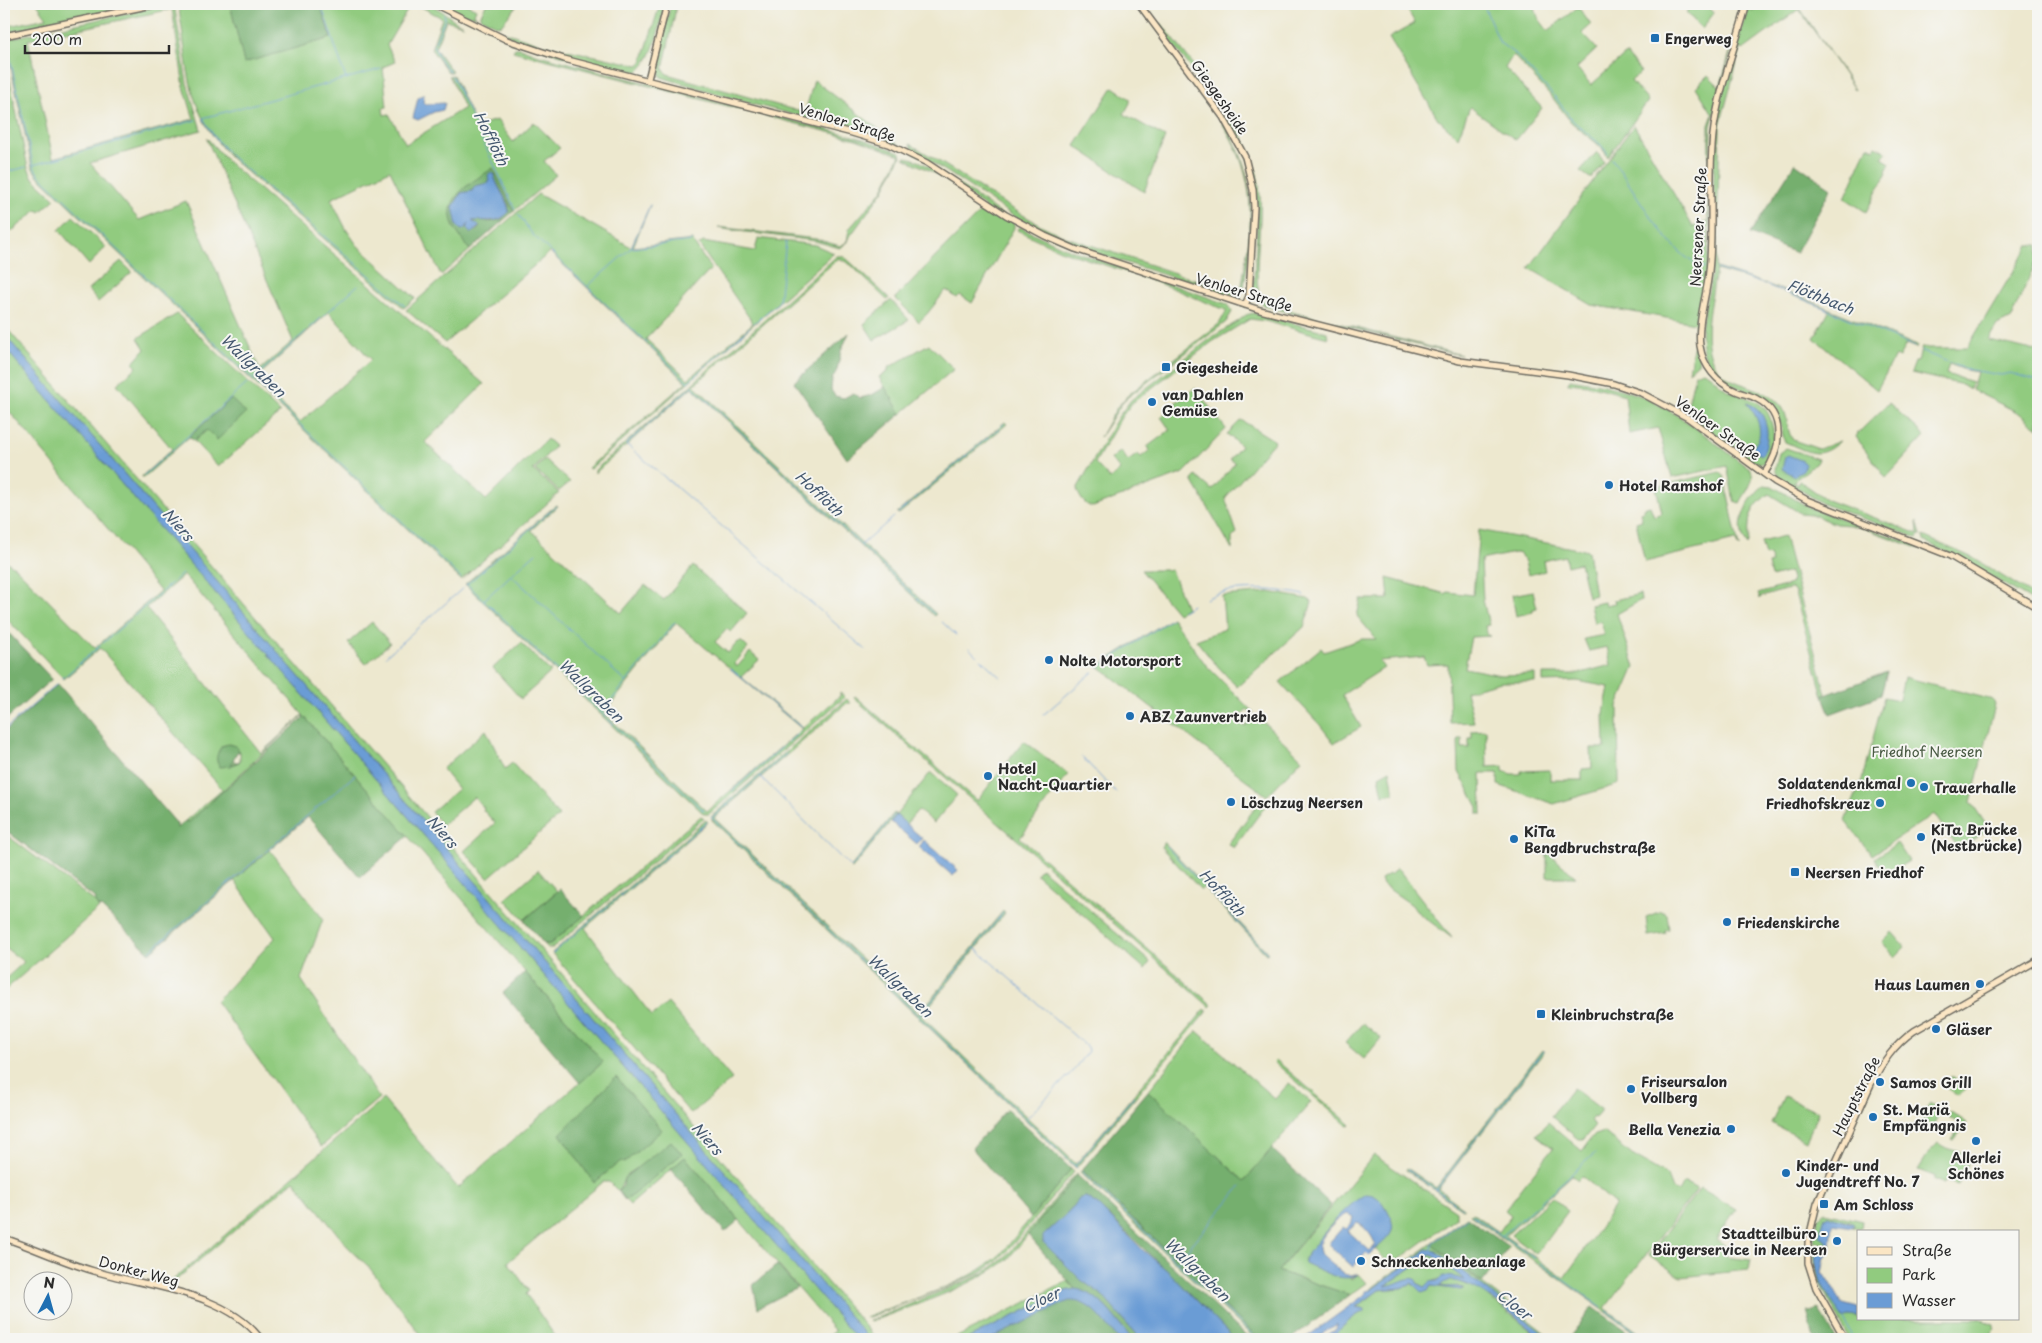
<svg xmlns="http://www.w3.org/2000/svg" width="2042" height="1343" font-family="'Playpen Sans',sans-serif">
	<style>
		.green { fill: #91cb7f; stroke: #5e7b55; fill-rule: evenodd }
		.forest { fill: #74af6e; stroke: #506d4c; fill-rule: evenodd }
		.water { fill: #6b9cd5; stroke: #4b6480; fill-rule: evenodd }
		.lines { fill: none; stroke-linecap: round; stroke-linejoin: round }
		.stream { stroke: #6b9cd5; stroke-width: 1 }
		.secondary-casing { stroke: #6f6d64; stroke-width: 8 }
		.secondary { stroke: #fbe6c4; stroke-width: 5 }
		.poi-dot { fill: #1f6fb2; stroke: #f6f6f2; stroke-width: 2 }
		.labels { text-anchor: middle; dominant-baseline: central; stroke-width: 4; stroke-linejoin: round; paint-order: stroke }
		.poi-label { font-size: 14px; font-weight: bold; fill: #2b2b2b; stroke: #f6f6f2; text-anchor: start }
		.street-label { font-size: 14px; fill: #2b2b2b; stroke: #f6f6f2 }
		.park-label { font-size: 14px; fill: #4a5b44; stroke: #f6f6f2 }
		.water-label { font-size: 15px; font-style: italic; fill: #45586f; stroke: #f6f6f2 }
	</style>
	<rect width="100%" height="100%" fill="#f6f6f2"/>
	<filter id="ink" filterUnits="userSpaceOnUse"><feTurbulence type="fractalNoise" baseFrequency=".02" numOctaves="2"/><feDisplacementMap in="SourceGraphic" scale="10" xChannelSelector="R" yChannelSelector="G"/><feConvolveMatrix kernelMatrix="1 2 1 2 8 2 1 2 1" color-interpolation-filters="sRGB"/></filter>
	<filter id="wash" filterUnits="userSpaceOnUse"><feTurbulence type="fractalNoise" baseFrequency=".0096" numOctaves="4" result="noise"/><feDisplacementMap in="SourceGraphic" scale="20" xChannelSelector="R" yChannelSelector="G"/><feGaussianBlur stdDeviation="1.12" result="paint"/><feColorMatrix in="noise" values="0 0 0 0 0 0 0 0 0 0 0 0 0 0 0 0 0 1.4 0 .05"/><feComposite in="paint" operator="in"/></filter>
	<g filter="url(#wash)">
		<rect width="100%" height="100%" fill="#ede8cf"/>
		<!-- green -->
		<path class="green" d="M37,4H143L4,33V27L47,18Z
			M170,4L175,9L187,83L201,130L90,163L139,220L186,201L260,370L293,341L206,137L228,162L484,384L425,442L486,500L547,439L555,446L533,470L559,493L461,580L37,175L32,167L6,44L7,39ZM172,9L184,87L194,119L53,158L28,40ZM329,312L371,360L300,422L255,379Z
			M178,4H230L244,62L331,38L320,4H411L387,45L395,62L383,67L387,107L383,108L384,115L389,114L406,144L464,108L450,77L449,76L453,75L476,126L497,120L513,142L534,122L560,148L544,161L556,175L514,211L493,168L453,226L470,250L441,275L390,170L331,199L346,229L357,245L415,298L404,308L231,158C183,106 190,69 178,4Z
			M416,4C441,4 444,16 463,25L446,20L435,48L452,72H448L431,49L442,18Z
			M440,4H466L476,9L474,14L477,16L463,15Z
			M486,4H516V7L501,25L498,26L480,17Z
			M660,4H665C659,25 656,57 637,72L566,57L512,38L507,36L505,32L544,45L638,65L642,62Z
			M671,4H677L663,69L667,74L805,113L814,80L902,147L861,132L752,104L661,77C652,60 667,23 671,4Z
			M1404,4H1540L1535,9L1539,19L1548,31L1578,7L1591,25L1582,33L1597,49L1577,68L1591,85L1626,54L1641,72L1631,81L1648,101L1608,157L1601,147L1571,122L1552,97L1513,55L1505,68L1542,108L1516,140L1470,107L1458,137L1438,119L1389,38L1415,23Z
			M1698,4H1706L1714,13L1702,29L1686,12Z
			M1744,4L1711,126L1708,269L1696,332L1699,358L1698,363L1689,371L1694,343L1695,323L1592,305L1529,268L1634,125L1693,227L1708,221L1709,125L1713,114L1696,87L1708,75L1720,87Z
			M1749,4H1753L1752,11L1763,4H1797L1855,90L1799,9L1743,50L1741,48L1720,125L1716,268C1786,288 1850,318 1917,346L1916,348L1906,344L1899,358L1895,356L1877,390L1814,338L1830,310L1759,282L1716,270C1711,307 1690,366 1739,383C1756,389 1771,393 1782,407C1789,417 1786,431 1793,440L1819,449L1840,441C1818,461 1809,452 1785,442C1781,431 1781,419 1774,410C1754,384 1723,394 1706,359C1693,331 1710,297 1712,269C1714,238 1713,206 1714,174C1714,161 1713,148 1714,136C1720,91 1737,47 1749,4Z
			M1161,23C1195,68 1251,128 1259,185C1264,222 1253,260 1259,297L1267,304L1303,314L1461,355L1442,351L1284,311L1264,305L1257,297H1253C1254,261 1261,214 1254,179C1243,126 1192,71 1160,28Z
			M515,48H520L535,54L607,73L857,137L900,152L901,156L883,191L843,246L840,248L815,241L723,229L718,227L816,239L840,246L847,242L849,229L882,191L900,155L856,139L513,51Z
			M4,53L28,168L33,178L55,199L40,212L37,210L11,232L4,224Z
			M1192,81C1200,86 1207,99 1213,107C1259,169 1255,215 1244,287L1240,295L1235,297L1092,252L1045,233L1021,221L946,171L913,152L910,144C962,173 1008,211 1063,236L1229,291L1239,290L1242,285C1245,264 1249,244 1250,224C1253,162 1227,127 1192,81Z
			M1113,87L1130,99V103L1124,114L1165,137L1144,192L1075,146Z
			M1868,146L1874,149L1876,146L1886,152L1882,158L1890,163L1886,171L1887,172L1866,212L1845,198Z
			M1597,152L1604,162L1592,178H1590L1580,171Z
			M906,157C927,159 993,209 1014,223V228L972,303L960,295L957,298L946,290L927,314L919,322L895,298L985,207L939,175L904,158Z
			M538,194L631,247L650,205L633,247L693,240V242L711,269L646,339L688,379L753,323L699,245L703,242L755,251L758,238L815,245L834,253L590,469L588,468L686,382L550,252L445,343L406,310Z
			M73,216L106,247L89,265L59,230Z
			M1020,227L1065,248L1134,272L1135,275L1060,250L1017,230Z
			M2029,245H2038V258L2011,318L1997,325L1988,340C2006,343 2020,348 2038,351V428L2019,413L1972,390L1977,372L1965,370L1949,364L1946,374L1972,382L1970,389L1963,385L1911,373L1915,362H1918L1921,348H1967Z
			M837,256H842L847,259L889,298L887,300L851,265L839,258L694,385L936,614L934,616L692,387L595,473V470Z
			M121,261L132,272L98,302L88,290Z
			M1141,274L1227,304L1232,312L1226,322L1124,400L1100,437L1116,409L1127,396L1219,324L1226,312V310C1196,299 1168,285 1138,276Z
			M891,300L909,320L874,340L864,324Z
			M1253,313L1327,332L1328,338L1265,321L1250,319L1212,342L1132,403L1122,416L1095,463L1110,479L1120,470L1111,459L1121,451L1128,461L1138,454L1141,457L1150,450L1147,447L1170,430L1161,417L1176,404L1175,403L1195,388L1226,429L1184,473L1093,507C1085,506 1079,497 1077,489L1118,417L1131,400L1214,336L1237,322L1246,315Z
			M177,314L280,413L218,467L194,441L207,430L217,440L231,400L143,478L142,476L172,449L117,384L137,367L133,363L145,349L138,338Z
			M4,325L876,1339H869L4,334Z
			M929,344L954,369L901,414L879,377L888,372V368Z
			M4,347L857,1339H835L839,1337L837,1334L829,1339H823L835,1331L685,1157L630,1205L624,1199L629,1198L681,1154C669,1158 632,1167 625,1177C622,1182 622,1186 618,1191L609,1182H603L508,1262L529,1291L526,1294L557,1339H422L419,1332L368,1266L348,1247L294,1180L169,1286L167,1285L383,1099L458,1188L603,1062L303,715L189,822L185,821L222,789L100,648L64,679L4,616V560L16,568L95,648L160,591L4,405ZM184,575L303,715L261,753L146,608ZM228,744L236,746L240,752V761L238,763L218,752L222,746Z
			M1702,371C1710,372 1718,384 1726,389C1739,397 1756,397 1766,410C1777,424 1779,474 1752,461L1682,411L1683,402L1688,404L1695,374Z
			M1570,379C1594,383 1618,387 1641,396C1681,413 1716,444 1751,470C1756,481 1745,493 1740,503L1734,501L1727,466L1672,478L1658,428L1629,434L1625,395L1588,385L1568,383Z
			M1889,403L1925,436L1886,478L1856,437L1858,433Z
			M1241,420L1275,441L1225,498L1237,533L1232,538V549L1192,480L1196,476L1212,490L1235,463L1230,459L1241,446L1227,434Z
			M1005,422L1007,424L899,514L897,513Z
			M1786,448L1818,459L1816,463L1793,482L1798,484L1800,481L1827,500L1918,534L1917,521L1921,535H1919L1917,538L1823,504L1796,487L1781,482L1775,470L1779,453Z
			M545,459L570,482L559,491L535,470Z
			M1720,472L1724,476L1739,548L1735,540L1645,562L1636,522L1642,520L1640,512L1644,511L1643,508L1650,506L1654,516L1662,513L1656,487Z
			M1764,485L1772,486L1810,508L1917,545L1920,549L1866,529L1850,525L1836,524L1811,514L1800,513L1769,494C1758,501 1749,513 1749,525C1748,533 1750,539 1747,545C1733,524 1747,500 1764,485Z
			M556,505L558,506L531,530L621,613L645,585L664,600L693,566L747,613L731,632L727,629L715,642L728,653L738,642H742L748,648L734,664L736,666H738L750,652L759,660L741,677L803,728L840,696V693L845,697L709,814H704L465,584ZM676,623L802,729L707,811L604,713Z
			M1479,530L1588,551L1595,595L1588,597L1580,563L1567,566L1565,556L1543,561L1545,571L1528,575L1525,562L1519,552L1481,560L1483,600L1489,625L1485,626L1487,635L1491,636L1471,637L1465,668L1501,675L1535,674V682H1501L1466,691L1474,722L1450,723L1448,664L1427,665L1424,657L1379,661L1384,668L1342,695L1361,727L1334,743L1320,725L1280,682L1321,648L1324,652L1362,639H1376L1357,616L1361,599H1389L1387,578L1446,594L1447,592L1473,595Z
			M1784,536L1826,694L1823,696L1795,593L1792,589H1788L1761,597L1760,599L1758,594L1791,584L1792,580L1790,572L1771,577L1768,564L1772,563L1769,555L1765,556L1761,542Z
			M1923,536L1973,558L2038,598V604L1959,558L1924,541Z
			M1141,570H1171L1186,608L1177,613Z
			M1533,591L1537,608L1533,609V612L1516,616L1512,595Z
			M1269,592L1308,599L1312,602L1304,627L1237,687L1212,660L1196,640L1225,629L1222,596Z
			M1640,594L1641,600L1617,614L1635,667L1618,706L1619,784L1554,804L1498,785V773H1481L1482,814H1478V807L1459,772L1458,742L1459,738H1462V748H1469V738H1472V731L1486,730L1487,767L1503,766V771L1511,774H1521V771L1550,770V780H1582V769L1592,768L1591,748H1605L1604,713L1609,687L1577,681L1543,682V674H1577L1611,665L1607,647L1589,651L1584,639L1604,635L1601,621L1594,623L1590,605L1604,602L1605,605L1615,603L1614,600Z
			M1172,618L1206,665L1254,713L1252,714L1247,709L1237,720L1245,727L1256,715L1302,759L1267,796L1098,666Z
			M372,622L390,643L366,664L348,643Z
			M521,643L551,672L521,699L493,668Z
			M1904,677L1993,700L1995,705L1971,802L1989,829L1958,849L1934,814L1872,855L1845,821L1861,783L1884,697L1899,700Z
			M855,696L977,801L1024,741L1068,774L1020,838L1212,1005L1210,1007L854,698Z
			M847,699L851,703H847L714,818L919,1014L1003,911L1005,913L921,1016L1076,1164L1205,1009L1207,1011L1076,1168L712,820V816Z
			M486,730L505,769L512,763L559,816L488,878L464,851L495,823L483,810L484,808L474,797L442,825L431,812L458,789L442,769Z
			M1390,770L1394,793L1383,795L1379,776Z
			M931,772L957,795L934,823L918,810L906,824L896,815L852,869L850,868L894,813L896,815Z
			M1261,800L1267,804L1234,848L1228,844Z
			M701,816L704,818L553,948H548L544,944H550Z
			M706,820L708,822L585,928L652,1016L668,1003L732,1079L691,1114L552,953Z
			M4,833L94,901L99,908L4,991V980L24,962L4,947Z
			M1164,842L1268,953L1266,954L1204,887L1201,890L1161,847Z
			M1897,843L1909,861L1886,875L1875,858Z
			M270,850L323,919L301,979L379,1098L321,1147L216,1001L275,938L234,880Z
			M1547,852L1576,877H1547Z
			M1041,868L1150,962L1145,969L1036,874Z
			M1397,868L1399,870L1452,938L1416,911L1412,905L1383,885L1381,879L1389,874L1390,875Z
			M538,870L557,891L524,920L505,899Z
			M1661,911L1667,914L1669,929L1665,930L1666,933L1648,936L1646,917Z
			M1892,932L1905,947L1895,957L1882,942Z
			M1363,1023L1381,1038L1364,1059L1345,1043Z
			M1197,1031L1275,1099L1289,1083L1311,1102L1244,1181L1148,1091Z
			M1542,1050L1544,1052L1438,1189L1464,1208L1462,1209L1406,1170L1407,1168L1436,1188Z
			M1276,1060L1351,1125L1348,1126L1274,1062Z
			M1950,1077H1954L1966,1090L1958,1096L1942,1085Z
			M1573,1088L1602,1110L1595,1118L1593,1117L1590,1121L1595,1125L1584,1139H1578L1551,1116Z
			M1784,1096L1819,1112L1806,1141L1771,1123Z
			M1930,1103L1949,1114L1951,1112L1967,1123L1954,1141L1952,1140L1962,1126L1942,1112L1932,1126L1923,1119L1922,1115Z
			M1548,1122L1582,1151L1593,1136L1604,1132L1632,1155L1668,1176L1673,1189L1678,1192L1683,1183H1686L1697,1189L1605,1308L1648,1339H1644L1470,1215L1472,1213L1499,1232L1511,1215L1505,1210L1553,1148L1536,1135ZM1572,1175L1578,1180L1582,1176L1615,1204L1601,1226L1564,1278L1505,1236Z
			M1938,1143C1951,1153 1957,1148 1970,1157L1958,1185L1946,1181L1945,1184L1934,1180V1176L1918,1170L1930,1151Z
			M1374,1155L1456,1211V1218L1391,1265L1375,1249L1392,1218L1342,1213L1304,1259L1352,1279L1359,1274L1367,1283L1350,1295L1278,1271Z
			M1071,1169L1074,1172L1002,1257L980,1273L945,1288L866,1318L865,1317C910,1299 964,1287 1001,1254Z
			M1082,1170L1259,1339H1255L1080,1172Z
			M1076,1174L1077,1175L1007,1260C966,1290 916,1304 870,1322L869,1321L964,1282L982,1274L1005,1258Z
			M1700,1188L1736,1209L1716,1239L1727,1247L1726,1257L1751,1260L1749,1270L1681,1277L1649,1255Z
			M1552,1197L1568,1211L1536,1254L1511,1235Z
			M1825,1212L1862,1221L1861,1228L1852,1227L1854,1226L1850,1221L1826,1216L1819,1236L1827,1241L1828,1245L1814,1241L1818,1218Z
			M1431,1244L1553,1339H1550L1436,1251L1371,1290H1369Z
			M1813,1246L1827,1249L1824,1252L1821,1251L1817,1266L1833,1303L1848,1316L1858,1317V1319H1979L1994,1324V1327L1995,1328L1988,1339H1849L1819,1282L1816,1272Z
			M1430,1255L1434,1256L1467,1280C1454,1276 1434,1277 1425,1287L1417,1283L1405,1280L1397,1285L1385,1286Z
			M1454,1280L1478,1289L1542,1339H1328C1341,1330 1350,1317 1365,1311L1363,1308H1356L1379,1290L1401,1288L1412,1283L1422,1293L1431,1286L1464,1289L1458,1286L1450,1287L1439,1286L1443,1282Z
			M1068,1281L1075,1289L1065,1291L967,1339H953Z"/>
		<!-- forest -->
		<path class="forest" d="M230,4H320L331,38L244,63Z
			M1795,163L1831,188L1796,253L1750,234Z
			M493,168L514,211L470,250C465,243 458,235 454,227C440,197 473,182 493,168ZM494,174L495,179L509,206L502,219L490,222L483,220L472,221L480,227L475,232L468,223L461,230L457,226L453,207L461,193L472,191L476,186L489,183Z
			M849,333L841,351L837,370L832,379L831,390L835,396L844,398L853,393L860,398L872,395L885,387L901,414L847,459L794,382Z
			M231,399L246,413L217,440L207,430L194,441L189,437Z
			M4,628L52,679L4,721Z
			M1887,672L1881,695L1830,714L1823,696Z
			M58,684L177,824V828L185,821L189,822L303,718V715L408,836L360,877L308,817L150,953L101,907L99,908L94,901L96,899L4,829V732Z
			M228,744L236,746L240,752H237L231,764L240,761L231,766L220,767C214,760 217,753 222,746Z
			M560,889L584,916L550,944H544L524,920Z
			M525,972L603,1062L580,1083L503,993Z
			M616,1077L662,1130L624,1163L621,1161L594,1183L560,1134Z
			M1148,1091L1244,1181L1272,1149L1331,1205L1278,1271L1350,1295L1290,1339H1259L1082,1170Z
			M1007,1109L1071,1169L1031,1218L972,1148Z
			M671,1141L682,1154L629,1198L624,1199L618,1191L623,1186L624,1178Z
			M685,1157L739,1220L725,1232L671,1169Z
			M1077,1175L1249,1339H1234L1185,1288L1098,1205L1086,1197L1080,1198L1070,1211L1043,1236L1081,1280L1101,1294L1140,1339H1132C1117,1321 1099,1292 1075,1289L1028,1235Z
			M1467,1217L1509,1247L1482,1283L1431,1243Z
			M777,1265L797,1288L758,1308L753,1285Z
			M1069,1300C1092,1300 1105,1324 1118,1339H990Z
			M1593,1307L1629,1333L1624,1339H1568Z
			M1818,1308L1836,1339H1814L1807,1311L1811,1312Z"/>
		<!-- water -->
		<path class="water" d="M422,95H424L423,102L425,104L445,103L443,110L434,112L418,120L413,118L418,98Z
			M491,172L494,174C496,188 508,198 509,212C497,225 488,219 472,221L480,226L471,234L467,229L469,223L465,229L461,230L457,226L453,207L461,193L472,191L475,186L489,183L488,175Z
			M4,334L869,1339H857L4,347Z
			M1746,403C1768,408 1772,438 1762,455L1752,451C1753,446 1758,442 1759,437C1762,425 1754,411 1746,403Z
			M1788,455L1803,461L1806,464L1804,469L1795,476L1782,469L1785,457Z
			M896,815L922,838L917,844L891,822Z
			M924,840L958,870L953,876L919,847Z
			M1365,1194C1374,1194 1378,1197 1384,1205C1403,1235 1387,1236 1369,1256L1366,1253L1353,1267L1328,1244L1343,1227L1346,1229L1351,1224L1353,1217L1348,1214C1338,1217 1320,1236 1319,1247C1319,1250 1320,1252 1321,1255L1344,1274L1351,1276L1359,1274C1343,1285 1321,1270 1305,1263L1304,1259C1321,1236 1340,1211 1365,1194ZM1357,1223C1365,1226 1373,1237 1375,1244L1370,1251L1348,1231Z
			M1086,1197L1098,1205L1144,1251L1169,1272L1234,1339H1140L1101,1294L1081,1280L1043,1242V1236L1070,1211L1080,1198Z
			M1828,1215L1854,1224L1852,1227L1833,1224L1831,1245H1828L1827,1241L1819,1236L1825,1217Z
			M1427,1249L1436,1251L1550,1339H1542C1524,1325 1460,1263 1440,1286C1449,1288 1456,1285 1465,1289L1460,1290L1431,1286L1428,1291L1422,1293L1412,1283L1401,1288L1379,1290L1356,1307L1365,1309V1311C1350,1317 1341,1330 1328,1339H1322L1336,1329L1337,1324L1314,1339H1304L1366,1294V1291L1371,1290ZM1430,1255L1434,1256L1465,1280L1455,1277L1444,1276L1437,1281L1430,1282L1425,1287L1417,1283L1416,1279C1406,1276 1397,1285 1385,1286Z
			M1827,1249L1830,1250L1825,1257L1822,1273C1832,1282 1835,1293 1843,1304L1858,1308V1317L1848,1316L1843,1319C1832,1301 1810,1273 1818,1252H1824Z
			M1075,1289C1100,1292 1116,1321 1132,1339H1118C1105,1324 1092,1300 1069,1301L990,1339H967L1065,1291Z"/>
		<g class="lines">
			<!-- stream -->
			<path class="stream" d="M321,4L346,79
				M1483,4L1500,43L1515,54L1555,97L1573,121L1601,145L1608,154
				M435,42L445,18L444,14
				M433,45L441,61L450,72
				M9,53L33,165L196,120
				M381,69L203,118L216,139L232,157L405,306
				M452,76L515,209
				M1612,159C1634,188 1670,258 1705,268
				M33,165L38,174L461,578
				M4,173L26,167
				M518,214L533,235L688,382L750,327
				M631,248L650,205
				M1717,269C1787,289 1848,319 1915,347
				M588,286L631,248L692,241
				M754,323L779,302L786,242
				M1921,351L1965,369L2001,375L2010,373L2038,381
				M4,376L8,372
				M254,378L358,285
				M144,475L248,383
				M898,513L1004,424
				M861,545L894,517
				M512,574L536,553
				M467,584L704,811
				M466,585L556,506
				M1206,599C1229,585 1278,589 1304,595
				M484,600L511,575L626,682
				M1182,611L1192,605
				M942,622L956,635
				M969,648L977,656
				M865,649L626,444L692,386L934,614
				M386,656L463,588
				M981,659L1002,679
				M1099,667L1171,619
				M731,669L803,729L732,791
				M63,678L182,574
				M42,697L57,684
				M602,712L675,622
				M1043,715L1093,672
				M4,730L40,699
				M1082,757L1116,793
				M760,776L851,868L894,815
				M711,817L1077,1168
				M713,817L786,754
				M1165,845L1267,953
				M975,948L1087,1047L1088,1051L1071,1073L1027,1118
				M150,951L355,775
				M553,953L707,822
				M920,1015L1003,913
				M1075,1166L1134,1096
				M1408,1170L1436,1190
				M1082,1172L1257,1339
				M1462,1208L1436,1190L1543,1051
				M1472,1215L1534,1258
				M1502,1236L1595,1153
				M1432,1250V1243L1467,1218
				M1177,1262L1242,1185
				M1540,1263L1602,1308
				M1607,1311L1646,1339
				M1844,1319L1854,1339"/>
		</g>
	</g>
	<g filter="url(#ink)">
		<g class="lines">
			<!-- secondary casing -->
			<g class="secondary-casing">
				<path id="secondary" d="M434,4L507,40L564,59L852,133L888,144L927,163L1006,215L1045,236L1075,249L1260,310L1460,361L1568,375L1614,384L1641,393L1688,418L1775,482L1807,500L1950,556L2038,608
					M1139,4L1223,117L1245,157L1253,190L1254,208L1249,296L1245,305
					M1747,4C1735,47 1718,91 1713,135C1708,180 1714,226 1709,271C1707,295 1697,322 1700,346C1703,366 1717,383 1736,391C1742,394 1750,395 1757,399C1787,414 1781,451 1764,474
					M4,36L157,4
					M648,79L667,4
					M4,1238C34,1248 63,1262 94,1271C148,1287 224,1291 261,1339
					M1845,1339L1816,1288L1808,1263V1242L1817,1204L1871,1084C1882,1063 1894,1045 1914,1031L2038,960"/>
			</g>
			<!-- secondary -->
			<use href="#secondary" class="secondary"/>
		</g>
	</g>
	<!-- markers -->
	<g class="poi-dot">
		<rect x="1650" y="33" width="10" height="10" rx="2.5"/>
		<rect x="1161" y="362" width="10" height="10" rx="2.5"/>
		<circle cx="1152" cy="402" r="5"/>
		<circle cx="1609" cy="485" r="5"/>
		<circle cx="1049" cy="660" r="5"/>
		<circle cx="1130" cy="716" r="5"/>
		<circle cx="988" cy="776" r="5"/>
		<circle cx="1911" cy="783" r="5"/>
		<circle cx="1924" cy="787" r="5"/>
		<circle cx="1231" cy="802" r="5"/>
		<circle cx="1880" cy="803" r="5"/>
		<circle cx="1921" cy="837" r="5"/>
		<circle cx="1514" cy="839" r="5"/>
		<rect x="1790" y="867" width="10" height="10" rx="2.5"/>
		<circle cx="1727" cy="922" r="5"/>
		<circle cx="1980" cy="984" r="5"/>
		<rect x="1536" y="1009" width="10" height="10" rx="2.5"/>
		<circle cx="1936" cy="1029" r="5"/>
		<circle cx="1880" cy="1082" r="5"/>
		<circle cx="1631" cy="1089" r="5"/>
		<circle cx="1873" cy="1117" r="5"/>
		<circle cx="1731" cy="1129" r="5"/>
		<circle cx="1976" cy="1141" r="5"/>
		<circle cx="1786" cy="1173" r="5"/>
		<rect x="1819" y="1199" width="10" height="10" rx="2.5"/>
		<circle cx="1837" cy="1241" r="5"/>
		<circle cx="1361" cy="1261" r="5"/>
	</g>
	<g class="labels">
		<!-- poi labels -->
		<g class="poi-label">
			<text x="1665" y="38">Engerweg</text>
			<text x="1176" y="367">Giegesheide</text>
			<text x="1162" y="394">van Dahlen<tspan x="1162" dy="16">Gemüse</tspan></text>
			<text x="1619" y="485">Hotel Ramshof</text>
			<text x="1059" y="660">Nolte Motorsport</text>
			<text x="1140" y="716">ABZ Zaunvertrieb</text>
			<text x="998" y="768">Hotel<tspan x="998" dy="16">Nacht-Quartier</tspan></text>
			<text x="1901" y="783" text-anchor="end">Soldatendenkmal</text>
			<text x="1934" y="787">Trauerhalle</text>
			<text x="1241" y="802">Löschzug Neersen</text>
			<text x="1870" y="803" text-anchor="end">Friedhofskreuz</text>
			<text x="1931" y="829">KiTa Brücke<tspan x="1931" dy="16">(Nestbrücke)</tspan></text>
			<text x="1524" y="831">KiTa<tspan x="1524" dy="16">Bengdbruchstraße</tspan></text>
			<text x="1805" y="872">Neersen Friedhof</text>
			<text x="1737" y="922">Friedenskirche</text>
			<text x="1970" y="984" text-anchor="end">Haus Laumen</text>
			<text x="1551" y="1014">Kleinbruchstraße</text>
			<text x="1946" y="1029">Gläser</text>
			<text x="1641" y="1081">Friseursalon<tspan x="1641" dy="16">Vollberg</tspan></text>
			<text x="1890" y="1082">Samos Grill</text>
			<text x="1883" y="1109">St. Mariä<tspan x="1883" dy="16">Empfängnis</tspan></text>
			<text x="1721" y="1129" text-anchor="end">Bella Venezia</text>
			<text x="1976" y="1157" text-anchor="middle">Allerlei<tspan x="1976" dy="16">Schönes</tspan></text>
			<text x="1796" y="1165">Kinder- und<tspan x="1796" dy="16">Jugendtreff No. 7</tspan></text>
			<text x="1834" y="1204">Am Schloss</text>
			<text x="1827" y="1233" text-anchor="end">Stadtteilbüro -<tspan x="1827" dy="16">Bürgerservice in Neersen</tspan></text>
			<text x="1371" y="1261">Schneckenhebeanlage</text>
		</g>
		<!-- street labels -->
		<g class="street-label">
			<text transform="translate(1220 97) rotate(55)">Giesgesheide</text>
			<text transform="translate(847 122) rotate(17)">Venloer Straße</text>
			<text transform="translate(1698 227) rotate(-87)">Neersener Straße</text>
			<text transform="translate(1244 292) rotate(17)">Venloer Straße</text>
			<text transform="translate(1718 428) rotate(35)">Venloer Straße</text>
			<text transform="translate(1856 1096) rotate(-63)">Hauptstraße</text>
			<text transform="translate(139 1271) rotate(15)">Donker Weg</text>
		</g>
		<!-- park labels -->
		<g class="park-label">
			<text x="1927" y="751">Friedhof Neersen</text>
		</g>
		<!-- water labels -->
		<g class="water-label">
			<text transform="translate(492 138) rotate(64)">Hofflöth</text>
			<text transform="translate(1821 296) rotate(22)">Flöthbach</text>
			<text transform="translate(254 365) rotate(44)">Wallgraben</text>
			<text transform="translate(820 493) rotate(43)">Hofflöth</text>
			<text transform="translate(179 524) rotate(49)">Niers</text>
			<text transform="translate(592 690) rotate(44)">Wallgraben</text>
			<text transform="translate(443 831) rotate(49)">Niers</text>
			<text transform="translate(1223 892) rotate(47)">Hofflöth</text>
			<text transform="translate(901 985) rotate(44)">Wallgraben</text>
			<text transform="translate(708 1138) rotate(49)">Niers</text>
			<text transform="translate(1198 1269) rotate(44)">Wallgraben</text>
			<text transform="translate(1041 1299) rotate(-25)">Cloer</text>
			<text transform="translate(1515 1304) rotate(38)">Cloer</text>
		</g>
	</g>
	<!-- margin -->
	<rect width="2042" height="1343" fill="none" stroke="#f6f6f2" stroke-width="20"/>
	<!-- legend -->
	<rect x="1857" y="1230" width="162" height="90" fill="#f6f6f2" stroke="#a5a5a2"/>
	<rect x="1867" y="1247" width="25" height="8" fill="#fbe6c4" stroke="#a5a5a2"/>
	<text x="1902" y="1256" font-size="15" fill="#2b2b2b">Straße</text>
	<rect x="1867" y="1268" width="25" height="15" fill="#91cb7f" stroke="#a5a5a2"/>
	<text x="1902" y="1280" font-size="15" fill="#2b2b2b">Park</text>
	<rect x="1867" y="1293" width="25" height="15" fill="#6b9cd5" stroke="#a5a5a2"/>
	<text x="1902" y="1306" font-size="15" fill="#2b2b2b">Wasser</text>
	<!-- north arrow -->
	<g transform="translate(48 1296) rotate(6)"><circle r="24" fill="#f6f6f2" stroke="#a5a5a2"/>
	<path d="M0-4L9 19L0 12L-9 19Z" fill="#1f6fb2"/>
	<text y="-8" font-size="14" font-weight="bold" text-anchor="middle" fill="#2b2b2b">N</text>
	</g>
	<!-- scale -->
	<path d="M25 45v8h144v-8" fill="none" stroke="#2b2b2b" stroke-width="2.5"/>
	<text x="32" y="45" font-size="15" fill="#2b2b2b" stroke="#f6f6f2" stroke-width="4" paint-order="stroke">200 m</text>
</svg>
